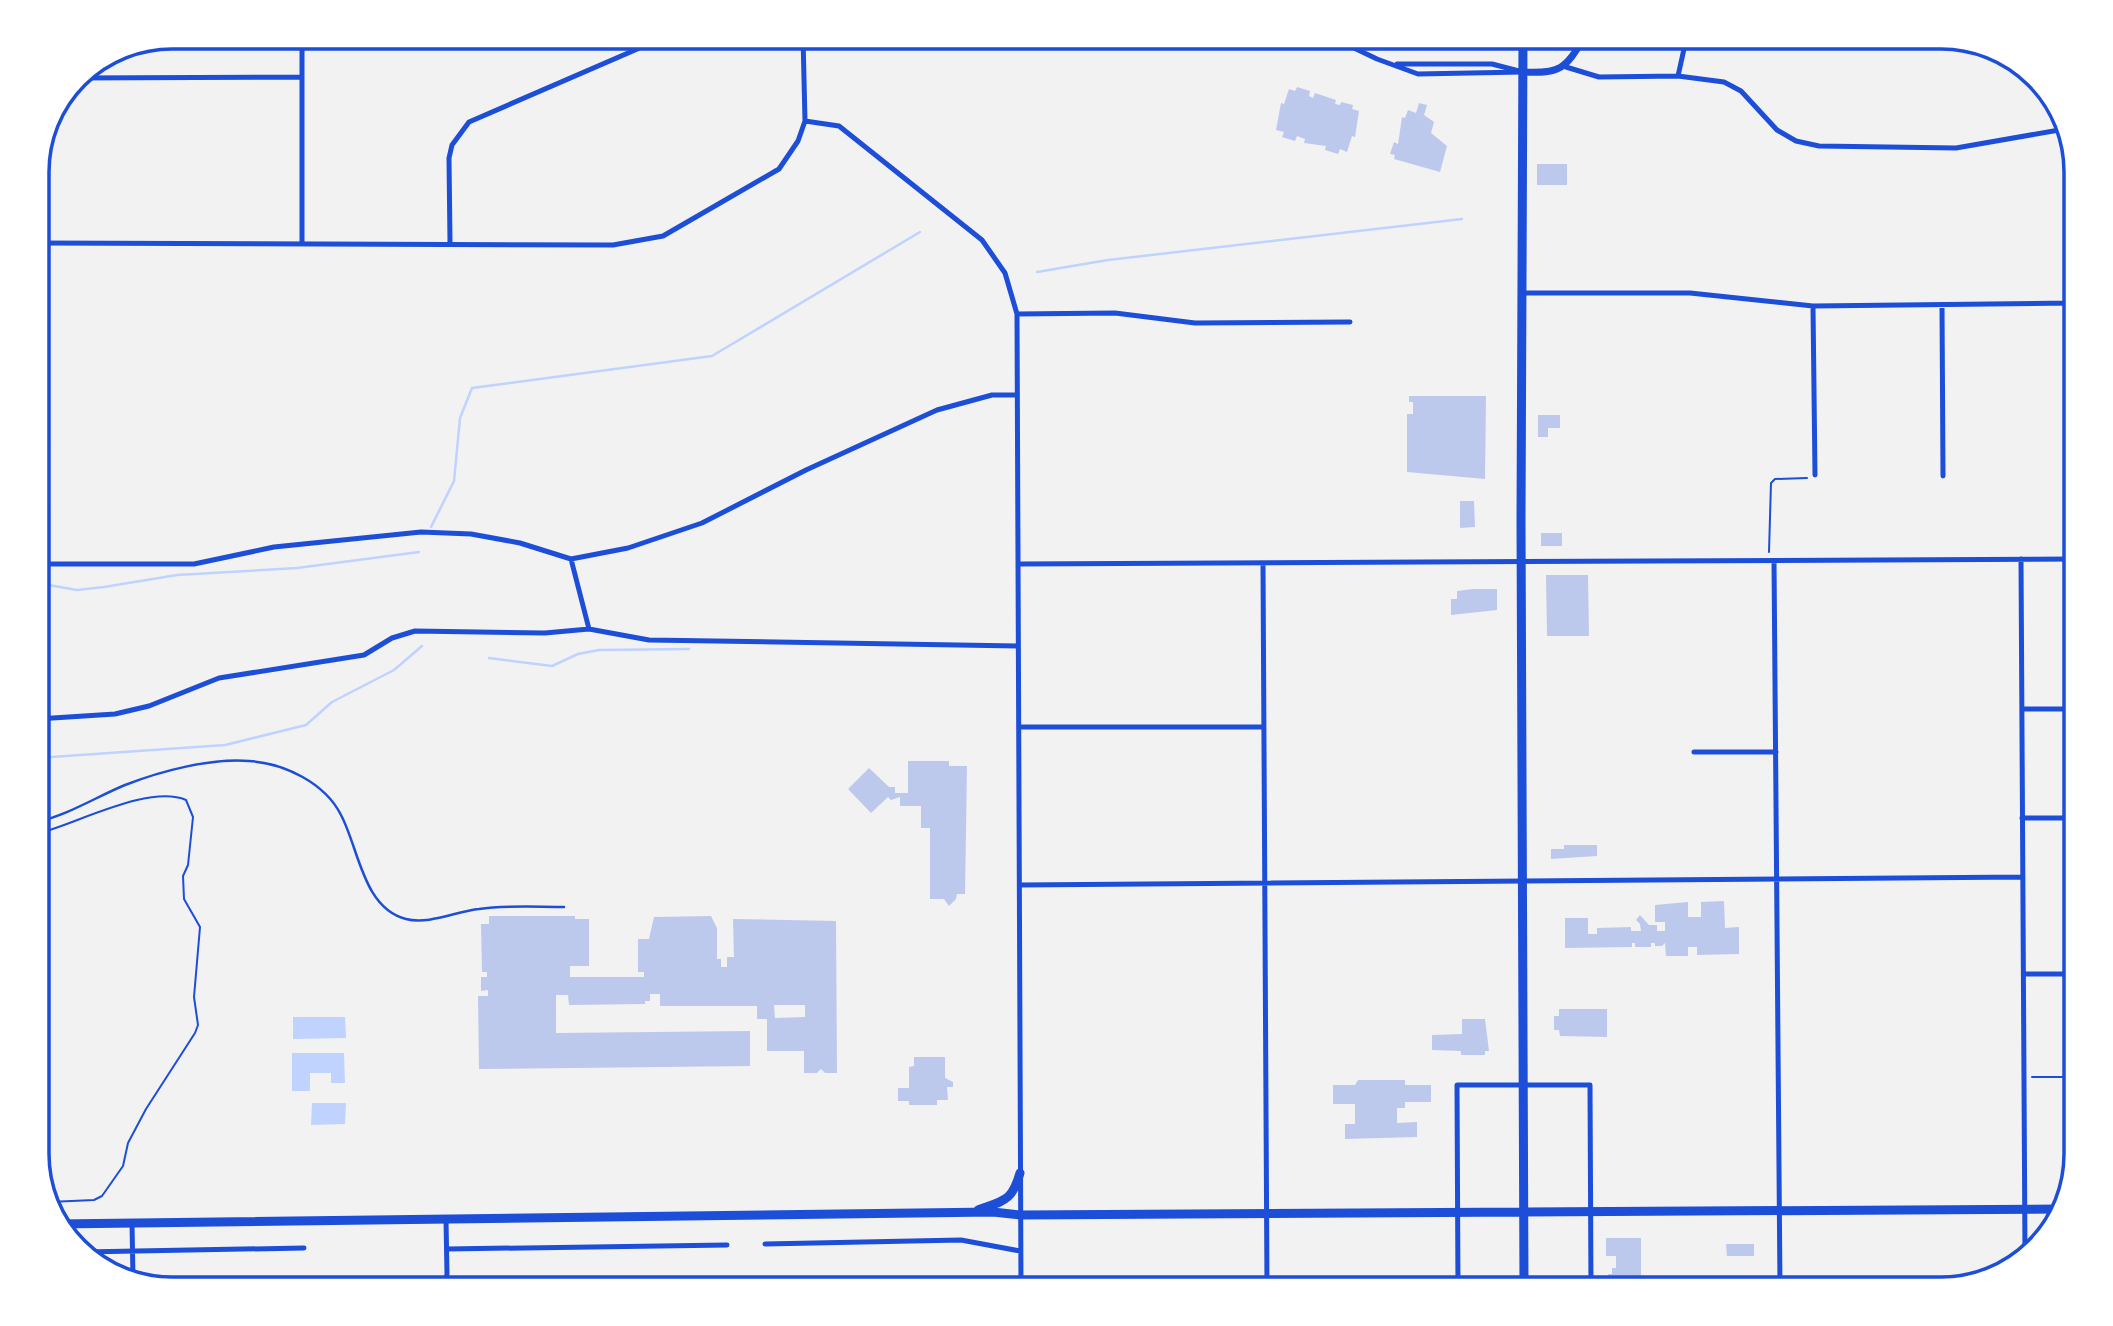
<svg xmlns="http://www.w3.org/2000/svg" width="2113" height="1326" font-family="'Golos Text',sans-serif">
	<style>
		.water { fill: #bfd3fe }
		.lines { fill: none; stroke-linecap: round; stroke-linejoin: round }
		.stream { stroke: #bfd3fe; stroke-width: 2.5 }
		.building { fill: #bdc9ec; fill-rule: evenodd }
		.path { stroke: #1d4ed8; stroke-width: 2 }
		.service { stroke: #1d4ed8; stroke-width: 2.5 }
		.minor { stroke: #1d4ed8; stroke-width: 5 }
		.tertiary { stroke: #1d4ed8; stroke-width: 7 }
		.primary { stroke: #1d4ed8; stroke-width: 9 }
		.rim { fill: none; stroke: #1d4ed8; stroke-width: 3.5 }
	</style>
	<rect width="100%" height="100%" fill="#f2f2f2"/>
	<!-- water -->
	<path class="water" d="M293,1017H345L346,1038L293,1039Z
		M292,1053H344L345,1083H331V1073H310V1091H292Z
		M312,1103H346L345,1124L311,1125Z"/>
	<g class="lines">
		<!-- stream -->
		<path class="stream" d="M1037,272L1108,260L1462,219
			M431,527L454,481L460,418L472,388L712,356L920,232
			M37,583L77,590L104,587L177,575L297,568L419,552
			M489,658L552,666L578,654L599,650L689,649
			M37,758L225,745L306,725L332,702L394,670L422,646"/>
	</g>
	<!-- building -->
	<path class="building" d="M1297,87L1310,91L1309,96L1313,98L1315,93L1336,100L1335,104L1340,105L1341,102L1353,105L1352,109L1359,111L1355,137L1352,136L1347,152L1340,149L1338,154L1325,150L1326,146L1304,143L1305,139L1297,136L1295,141L1282,137L1284,132L1276,130L1281,103L1284,104L1289,89L1295,91Z
		M1419,103L1427,105L1424,115L1434,122L1431,133L1447,146L1440,172L1394,159L1395,155L1390,154L1394,142L1398,144L1402,117L1405,118L1408,110L1416,113Z
		M1537,164H1567V185H1537Z
		M1409,396H1486L1485,479L1407,472V414H1413V402H1409Z
		M1538,415H1560V428H1548V437H1538Z
		M1460,501H1474L1475,527L1460,528Z
		M1541,533H1562V546H1541Z
		M1546,575H1588L1589,636H1547Z
		M1473,589H1497V610L1451,615V599H1457V591Z
		M908,761H949V766H967L965,894H957L956,899L949,906L944,899H930V828H921V806H900V797L891,800L888,797L871,813L848,789L869,768L889,787H895V793H908Z
		M1564,845H1597V856L1551,859V849H1564Z
		M1724,901L1725,928L1739,927V954L1697,955V947H1688V956H1666L1665,943L1662,946H1655V943H1651V947H1635V943H1632V947L1565,948V918H1588V934H1597V928L1631,927V931H1641L1640,924L1636,920L1640,915L1649,925H1657V931H1665V922H1655V905L1688,902V917H1701V902Z
		M489,916H575V919H589V966H570V977H644V972H638V939H649L654,917L711,916L717,928V959H721V967H727V957H734L733,919L836,921L837,1073H825L821,1069L817,1073H804V1051H767V1019H757V1006H660V994H650V1001H645V1004L569,1005L568,995H556V1033L750,1031V1066L479,1069L478,996H488V990L481,991V977H487V972H482L481,924H489ZM774,1005H805V1017L775,1018Z
		M1559,1009H1607V1037L1560,1036L1559,1030H1554V1016H1559Z
		M1462,1019H1485L1489,1051H1485V1055H1461V1051L1432,1050V1035L1462,1034Z
		M914,1057H945V1078L953,1082V1087H947L948,1100H937V1105H909V1101H898V1088H909V1067L914,1066Z
		M1358,1080H1405V1085H1431V1102H1405V1108H1397V1123L1417,1122V1137L1345,1139V1124H1355V1104H1333V1085H1355Z
		M1606,1238H1641V1289H1611L1608,1274H1612V1268H1616V1256H1606Z
		M1726,1244H1754V1256H1727Z"/>
	<g class="lines">
		<!-- path -->
		<path class="path" d="M1769,552L1771,483L1775,479L1807,478
			M37,834C76,824 149,784 186,800L193,817L188,865L183,876L184,899L200,927L194,997L198,1025L195,1033L146,1109L128,1143L123,1166L102,1196L94,1200L49,1202
			M2032,1077H2076"/>
		<!-- service -->
		<path class="service" d="M37,822C68,815 96,797 125,785C161,771 210,758 249,761C284,763 325,783 341,815C359,849 363,908 406,919C429,925 457,911 479,909C507,905 536,907 564,907"/>
		<!-- minor -->
		<path class="minor" d="M1331,37L1377,59L1418,74L1523,72
			M1710,37C1739,39 1799,59 1820,37
			M1397,64H1492L1519,71
			M1566,67L1599,77L1678,76L1724,82L1741,91L1777,130L1796,141L1819,146L1956,148L2065,129
			M1678,76L1684,49L1702,37
			M76,78L302,77
			M805,121L839,126L982,240L1005,273L1017,314L1021,1289
			M2068,142L2071,475
			M37,243L613,245L663,236L779,169L798,141L805,121L803,37
			M302,243V37
			M450,243L449,158L452,145L469,122L665,37
			M1522,293H1690L1813,306L2070,303
			M1942,305L1943,476
			M1813,306L1815,475
			M1017,314L1115,313L1195,323L1350,322
			M571,559L589,629
			M2021,559L2025,1256
			M1774,561L1780,1289
			M1263,563L1267,1289
			M37,564H194L274,547L421,532L471,534L520,543L571,559L628,548L702,523L806,470L937,410L992,395H1017
			M1019,564L2076,559
			M2022,709H2076
			M37,719L115,714L149,706L219,678L364,655L392,638L415,631L545,633L589,629L649,640L1018,646
			M1019,727H1263
			M1694,752H1776
			M2022,818H2076
			M1020,885L2023,877
			M2024,974H2076
			M132,1223L133,1278
			M765,1244L961,1240L1020,1251
			M447,1249L727,1245
			M83,1252L304,1248
			M444,1289L447,1274L446,1220
			M1458,1289L1457,1085H1590L1591,1289"/>
		<!-- tertiary -->
		<path class="tertiary" d="M1523,72C1562,74 1565,68 1585,37"/>
		<!-- primary -->
		<path class="primary" d="M1523,37L1521,521L1524,1289
			M978,1210C1005,1200 1012,1201 1020,1173
			M57,1224L993,1212L1020,1215L2060,1209"/>
	</g>
	<!-- crop -->
	<path d="M0 0H2113V1326H0ZM172 49H1941A123 123 0 0 1 2064 172V1154A123 123 0 0 1 1941 1277H172A123 123 0 0 1 49 1154V172A123 123 0 0 1 172 49Z" fill="#fff" fill-rule="evenodd"/>
	<path class="rim" d="M172 49H1941A123 123 0 0 1 2064 172V1154A123 123 0 0 1 1941 1277H172A123 123 0 0 1 49 1154V172A123 123 0 0 1 172 49Z"/>
</svg>
